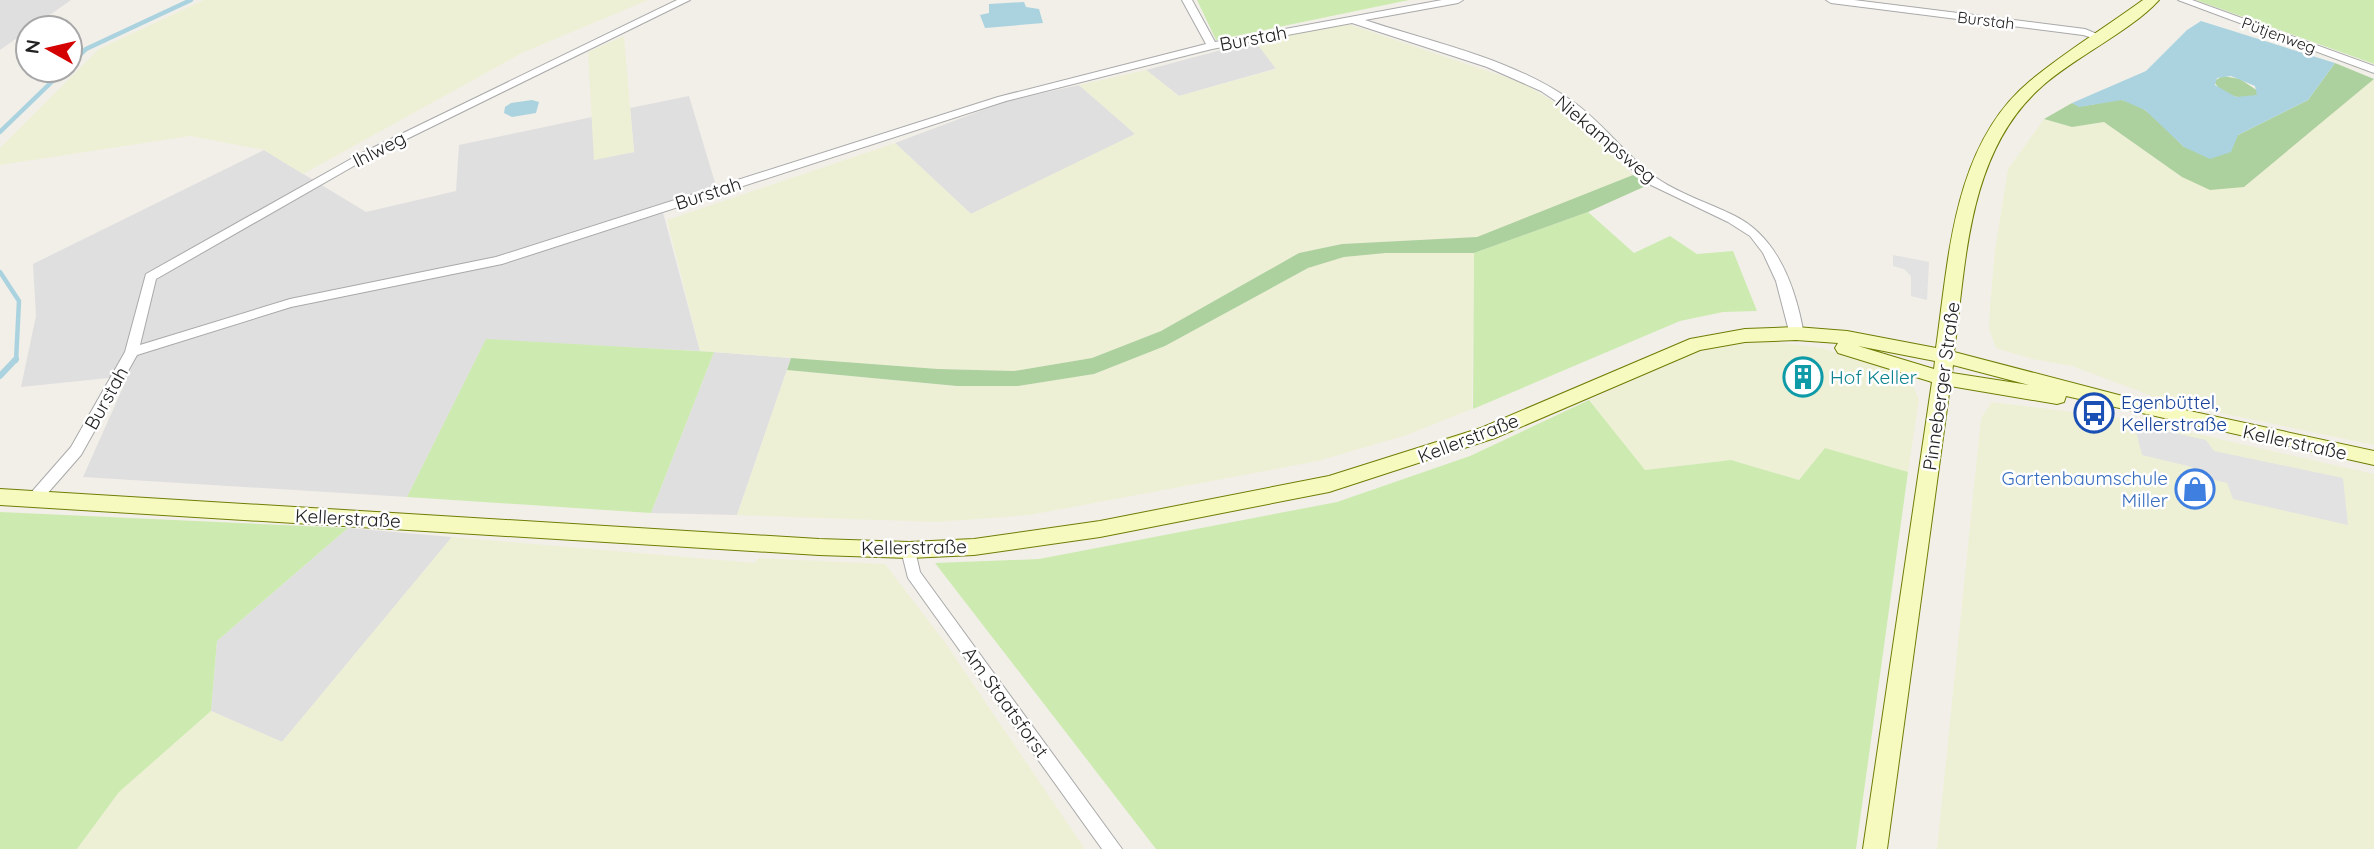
<svg xmlns="http://www.w3.org/2000/svg" width="2374" height="849" font-family="Quicksand,sans-serif">
	<style>
		.residential { fill: #e0dfdf }
		.farmland { fill: #eef0d5 }
		.grass { fill: #cdebb0 }
		.forest { fill: #add19e }
		.parking { fill: #e2e2e2 }
		.water { fill: #aad3df; fill-rule: evenodd }
		.lines { fill: none; stroke-linecap: round; stroke-linejoin: round }
		.stream-far1 { stroke: #aad3df; stroke-width: 4.5 }
		.stream { stroke: #aad3df; stroke-width: 6 }
		.street-casing { stroke: #a9a9a9; stroke-width: 2 }
		.secondary-casing { stroke: #707d05; stroke-width: 2 }
		.street { fill: #fff; fill-rule: evenodd }
		.secondary { fill: #f7fabf; fill-rule: evenodd }
		.labels { text-anchor: middle; dominant-baseline: central; stroke-width: 5; stroke-linejoin: round; paint-order: stroke }
		.far-street-label { font-size: 16px; fill: #222; stroke: #fff }
		.street-label { font-size: 19px; fill: #222; stroke: #fff }
		.culture-label { font-size: 19px; fill: #0d838f; stroke: #fff; text-anchor: start }
		.transit-label { font-size: 19px; fill: #164399; stroke: #fff; text-anchor: start }
		.shop-label { font-size: 19px; fill: #366cbe; stroke: #fff; text-anchor: end }
	</style>
	<rect width="100%" height="100%" fill="#f2efe9"/>
	<!-- residential -->
	<path class="residential" d="M0,0H71L0,50Z
		M1255,41L1277,68L1179,96L1146,70Z
		M1079,85L1136,134L971,214L895,143L1007,101Z
		M689,96L716,186L661,205L700,351L486,340L407,497L83,477L128,376L21,387L36,316L33,264L264,150L366,212L456,191L459,145L592,117L595,159L634,152L630,108Z
		M714,352L791,358L737,515L651,513Z
		M348,528L452,537L282,742L211,711L217,641Z"/>
	<!-- farmland -->
	<path class="farmland" d="M204,0H648L522,53L303,174L264,150L190,136L0,165V148L99,49Z
		M1345,23L1523,83L1564,108L1633,175L1477,237L1342,244L1299,253L1161,331L1092,358L1014,371L938,369L700,351L667,220L895,143L971,214L1135,134L1079,85L1146,70L1179,96L1276,69L1255,41Z
		M624,36L634,152L594,160L588,52Z
		M2374,79V445L2168,402L2072,366L2032,359L1996,348L1989,329L1990,306L1995,250L2008,169L2044,119L2072,127L2104,122L2182,177L2244,187Z
		M1386,253H1474L1472,409L1407,435L1318,461L1030,515L937,522L737,515L787,370L955,386H1018L1094,374L1165,346L1308,268L1344,257Z
		M1761,340L1822,348L1899,373L1910,380L1919,399L1908,472L1825,448L1799,480L1731,460L1645,470L1589,400L1704,348L1732,341Z
		M1992,402L2131,419L2374,474V849H1937L1981,418Z
		M452,537L755,563L759,558L885,564L944,641L1085,849H77L119,792L211,711L282,742Z"/>
	<!-- grass -->
	<path class="grass" d="M1197,0H1409L1216,40Z
		M2196,0H2374V64Z
		M1588,212L1634,253L1670,236L1697,254L1733,251L1757,311L1723,312L1680,321L1473,409L1474,253Z
		M486,339L714,352L651,513L407,497Z
		M1589,400L1645,470L1731,460L1799,480L1825,448L1908,472L1856,849H1156L935,563L1039,559L1337,502L1470,456Z
		M0,512L348,528L217,641L211,711L119,792L77,849H0Z"/>
	<!-- forest -->
	<path class="forest" d="M2335,63L2374,79L2244,187L2210,190L2182,177L2104,122L2072,127L2044,119L2072,103C2088,111 2104,98 2121,100C2146,103 2167,131 2184,147L2238,135L2308,100Z
		M2223,76L2240,79L2258,91L2257,95C2243,101 2221,96 2214,81Z
		M1633,175L1648,185L1588,212L1474,253H1386L1344,257L1308,268L1165,346L1094,374L1018,386H957L787,370L791,358L938,369L1014,371L1092,358L1161,331L1299,253L1342,244L1477,237Z"/>
	<!-- parking -->
	<path class="parking" d="M1893,255L1929,262L1927,300L1911,296V276L1904,269L1893,266Z
		M2134,424L2206,440L2214,451L2343,478L2348,525L2233,499L2227,483L2194,475L2192,467L2142,455Z"/>
	<!-- water -->
	<path class="water" d="M1024,2L1026,7L1039,9L1043,23L985,28L980,15L989,13V4Z
		M2201,21L2335,63L2308,100L2238,135L2231,152L2210,159L2184,147L2145,110L2122,100L2079,107L2072,103L2146,71L2187,30ZM2231,76L2255,86L2257,95L2236,97L2215,85L2217,78Z
		M532,100L539,102L536,113L512,117L504,113L505,107L511,103Z"/>
	<g class="lines">
		<!-- stream-far1 -->
		<path class="stream-far1" d="M70,64L86,49L191,0
			M0,132L64,70
			M0,272L19,301L16,361"/>
		<!-- stream -->
		<path class="stream" d="M0,376L16,359"/>
		<!-- street casing -->
		<g class="street-casing">
			<path id="street" d="M677,0H690L366,159L156,279L140,345L290,299L496,257L998,97L1206,44L1182,0H1192L1215,42L1442,0H1463L1458,3L1365,20C1434,43 1511,58 1572,101C1604,123 1626,157 1658,179C1682,195 1709,203 1735,216C1779,238 1796,289 1804,335L1797,340L1790,335L1776,281L1763,253L1750,236L1728,222L1651,185L1628,166L1575,114L1541,91L1487,67L1352,23L1212,49L1006,101L502,264L291,307L137,355L81,455L39,503H29L27,499L29,495L71,447L125,352L146,274L358,155Z
				M1826,0H1854L2085,29L2104,37L2099,40L2083,35L1831,3Z
				M2178,0H2192L2374,66V73Z
				M909,544L914,546L920,572L1122,849H1102L908,578L901,550L904,546Z"/>
		</g>
		<!-- secondary casing -->
		<g class="secondary-casing">
			<path id="secondary" d="M2143,0H2159C2130,32 2072,58 2039,89C1967,155 1966,263 1954,352L2134,399L2374,451V465L2066,396L2064,402L2057,404L1950,386L1887,849H1863L1932,382L1838,353L1835,348L1838,343L1796,340L1745,342L1700,350L1495,438L1329,492L1100,537L974,555L909,558L819,555L0,505V489L819,539L909,542L974,539L1100,521L1329,476L1481,428L1690,339L1745,329L1796,327L1847,331L1936,348C1949,257 1953,145 2030,81C2065,52 2106,27 2143,0ZM1858,346L1935,361L1934,369ZM1953,365L2029,385L1952,373Z"/>
		</g>
		<!-- street -->
		<use href="#street" class="street"/>
		<!-- secondary -->
		<use href="#secondary" class="secondary"/>
	</g>
	<!-- icons -->
	<defs>
		<g id="building-ring" transform="scale(2.0125)"><circle r="9.5" fill="#fff" stroke="#0f9aa8" stroke-width="1.5"/><path d="M-4-6H4V6H1V3H-1V6H-4ZM-2.5-4.3h1.7v1.8h-1.7ZM.8-4.3h1.7v1.8H.8ZM-2.5-1h1.7V.8h-1.7ZM.8-1h1.7V.8H.8Z" fill="#0f9aa8"/></g>
		<g id="bus-ring" transform="scale(2.0125)"><circle r="9.5" fill="#fff" stroke="#1a4fb4" stroke-width="1.5"/><path d="M-5-6H5V4H4V6H2V4H-2V6H-4V4H-5ZM-3.5-4V0h7V-4ZM-3.5 1.2v1.5H-2V1.2ZM2 1.2v1.5H3.5V1.2Z" fill="#1a4fb4"/></g>
		<g id="shop-ring" transform="scale(2.0125)"><circle r="9.5" fill="#fff" stroke="#3f7fe0" stroke-width="1.5"/><path d="M-5-2.5h2.3a2.7 3.5 0 0 1 5.4 0H5L5.5 6h-11ZM-1.5-2.5h3a1.5 2.3 0 0 0-3 0Z" fill="#3f7fe0"/></g>
	</defs>
	<g fill-rule="evenodd">
		<use href="#building-ring" x="1803" y="377"/>
		<use href="#bus-ring" x="2094" y="413"/>
		<use href="#shop-ring" x="2195" y="489"/>
	</g>
	<g class="labels">
		<!-- far-street labels -->
		<g class="far-street-label">
			<text transform="translate(1986 20) rotate(7)">Burstah</text>
			<text transform="translate(2279 35) rotate(20)">Pütjenweg</text>
		</g>
		<!-- street labels -->
		<g class="street-label">
			<text transform="translate(1253 38) rotate(-11)">Burstah</text>
			<text transform="translate(1606 139) rotate(40)">Niekampsweg</text>
			<text transform="translate(379 149) rotate(-27)">Ihlweg</text>
			<text transform="translate(708 193) rotate(-18)">Burstah</text>
			<text transform="translate(1941 386) rotate(-82)">Pinneberger Straße</text>
			<text transform="translate(106 398) rotate(-61)">Burstah</text>
			<text transform="translate(1468 438) rotate(-21)">Kellerstraße</text>
			<text transform="translate(2295 442) rotate(12)">Kellerstraße</text>
			<text transform="translate(348 518) rotate(3)">Kellerstraße</text>
			<text transform="translate(914 547) rotate(-1)">Kellerstraße</text>
			<text transform="translate(1006 702) rotate(54)">Am Staatsforst</text>
		</g>
		<!-- culture labels -->
		<g class="culture-label">
			<text x="1830" y="377">Hof Keller</text>
		</g>
		<!-- transit labels -->
		<g class="transit-label">
			<text x="2121" y="402">Egenbüttel,<tspan x="2121" dy="22">Kellerstraße</tspan></text>
		</g>
		<!-- shop labels -->
		<g class="shop-label">
			<text x="2168" y="478">Gartenbaumschule<tspan x="2168" dy="22">Miller</tspan></text>
		</g>
	</g>
	<!-- north arrow -->
	<g transform="translate(49 49) rotate(278)"><circle r="33" fill="#ffffff" stroke="#a7a7a7" stroke-width="2"/>
	<path d="M0-5L12 26L0 18L-12 26Z" fill="#d40000"/>
	<text y="-10" font-size="19" font-weight="bold" text-anchor="middle" fill="#222222">N</text>
	</g>
</svg>
